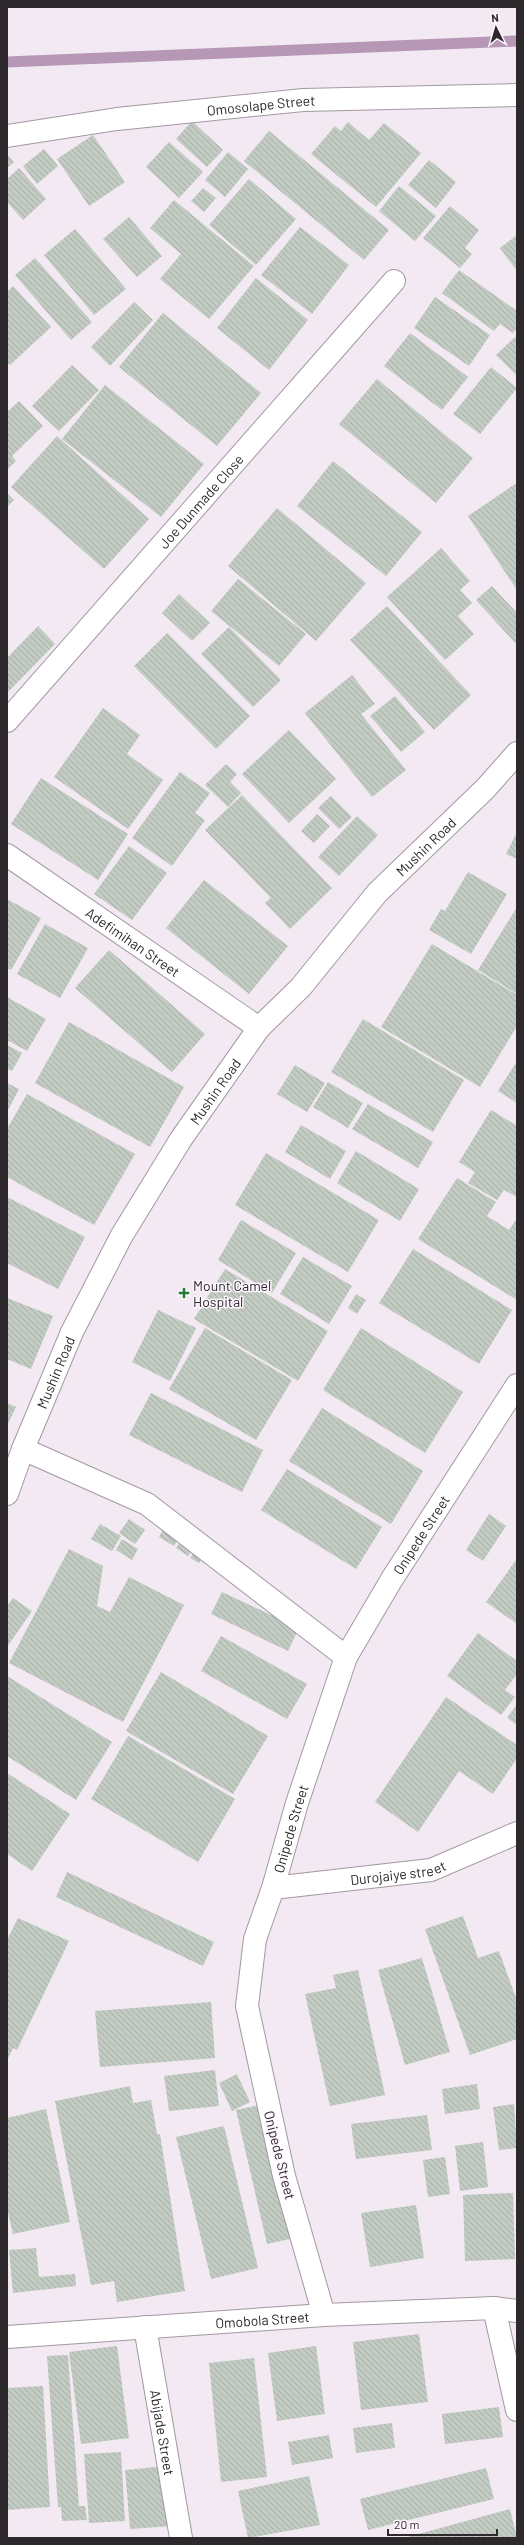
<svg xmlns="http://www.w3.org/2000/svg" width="524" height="2545" font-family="Barlow,sans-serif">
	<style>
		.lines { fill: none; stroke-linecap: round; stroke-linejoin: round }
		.stream { stroke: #b697b6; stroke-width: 11 }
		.building { fill: url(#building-back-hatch) }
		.minor-casing { stroke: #a299a2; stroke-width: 24 }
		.secondary-casing { stroke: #a299a2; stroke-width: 24 }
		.minor { stroke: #fff; stroke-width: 22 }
		.secondary { stroke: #fff; stroke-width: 22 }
		.poi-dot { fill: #1d8033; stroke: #fff7ff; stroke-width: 1.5 }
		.labels { text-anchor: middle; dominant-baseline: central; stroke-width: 3; stroke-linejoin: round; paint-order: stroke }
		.street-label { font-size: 14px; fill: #2c282c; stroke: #fff7ff }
		.poi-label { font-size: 14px; fill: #2c282c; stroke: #fff7ff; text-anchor: start }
	</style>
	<defs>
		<pattern id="building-back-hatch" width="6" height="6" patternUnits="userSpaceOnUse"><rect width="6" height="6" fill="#c2cbc2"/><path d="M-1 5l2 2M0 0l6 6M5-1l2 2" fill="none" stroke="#a7aea7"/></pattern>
	</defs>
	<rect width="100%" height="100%" fill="#f2e9f2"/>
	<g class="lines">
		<!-- stream -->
		<path class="stream" d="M7,62L517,41"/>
	</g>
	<!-- building -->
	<path class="building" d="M192,121L223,150L207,167L176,139Z
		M348,122L369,140L384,123L421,153L376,207L311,154L335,126L341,131Z
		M269,131L389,230L364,260L244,161Z
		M93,135L125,182L89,206L57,159Z
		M169,142L203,172L179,198L146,167Z
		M44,149L58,166L37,184L23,166Z
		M228,152L248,169L225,197L205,180Z
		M7,154L14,162L7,168Z
		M429,160L456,182L436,208L408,185Z
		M19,168L46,199L23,220L7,202V179Z
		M249,179L296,219L256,265L209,225Z
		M399,186L436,216L415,241L379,211Z
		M203,188L216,198L204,212L191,201Z
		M174,200L254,266L209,319L160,279L181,254L150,228Z
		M450,206L479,230L465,248L472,254L460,268L423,238Z
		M129,217L162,256L137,277L103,239Z
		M300,227L349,265L312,314L261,275Z
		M75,229L126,289L94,315L44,255Z
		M517,235V271L500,248Z
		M35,258L92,322L71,340L15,275Z
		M459,270L517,311V328L513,333L500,324L494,331L442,293Z
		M256,278L308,320L269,370L217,328Z
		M13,286L51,327L10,365L7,362V292Z
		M435,297L490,335L469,366L414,328Z
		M134,302L153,320L110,366L91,347Z
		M163,313L261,393L217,446L119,367Z
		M410,333L468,377L442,410L384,366Z
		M515,337L517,339V376L496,355Z
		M72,365L99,390L59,431L32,406Z
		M491,367L517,388L480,434L453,414Z
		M377,379L473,458L436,503L339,424Z
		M105,385L204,464L161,517L62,439Z
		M19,401L43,426L12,456L16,461L7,470V412Z
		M57,436L149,519L104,569L11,487Z
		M333,461L422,532L386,576L297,506Z
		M515,484L517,487V590L468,516Z
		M7,493L14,500L7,507Z
		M277,508L366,583L316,641L228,566Z
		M441,548L470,581L460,590L472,603L458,616L474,634L445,660L387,597Z
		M238,579L306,634L279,666L211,611Z
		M492,586L517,613V645L476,600Z
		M179,594L210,623L192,641L162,613Z
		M387,606L471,695L434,730L350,640Z
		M38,626L55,644L7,693V658Z
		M229,627L281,680L253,707L201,654Z
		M167,633L250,716L216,749L134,666Z
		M352,675L375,704L361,714L406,770L372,797L305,713Z
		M395,696L425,732L401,752L370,716Z
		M103,708L140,735L127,754L163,780L128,829L54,777Z
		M289,730L336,779L289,823L242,774Z
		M226,764L237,774L230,782L241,793L228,807L205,785Z
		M180,772L210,793L195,813L205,820L172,866L132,838Z
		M41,778L128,834L98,880L11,824Z
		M242,795L332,888L290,929L265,903L271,898L205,830Z
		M331,796L352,817L339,829L318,808Z
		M317,814L330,826L314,843L301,831Z
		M357,816L378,835L339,876L318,857Z
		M517,832V859L506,854Z
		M129,846L167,873L132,920L94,894Z
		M468,872L507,894L471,954L429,930L441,909L445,911Z
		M204,880L288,946L249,994L166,928Z
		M7,899L41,918L11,970L7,968Z
		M517,907V994L478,970Z
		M45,924L88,948L60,998L17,974Z
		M432,944L517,995V1026L480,1087L381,1027Z
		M109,950L205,1034L172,1072L75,988Z
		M7,997L46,1019L27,1051L7,1040Z
		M363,1019L464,1080L433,1132L331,1072Z
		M69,1022L184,1087L150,1147L35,1083Z
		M7,1045L22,1053L12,1071L7,1069Z
		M517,1061V1103L498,1091Z
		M295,1065L325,1083L307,1112L277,1094Z
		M328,1082L363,1103L348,1128L313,1107Z
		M7,1083L19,1089L7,1112Z
		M27,1094L135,1154L94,1225L7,1177V1129Z
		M368,1104L433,1142L418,1168L352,1129Z
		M491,1110L517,1126V1197L504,1190L497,1200L468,1183L475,1172L459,1162Z
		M301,1125L346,1151L330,1179L285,1152Z
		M356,1151L419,1189L400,1221L337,1183Z
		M266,1153L379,1220L348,1272L235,1205Z
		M457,1178L496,1202L487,1216L509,1230L517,1218V1300L418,1239Z
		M7,1197L85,1237L58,1289L7,1263Z
		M241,1220L296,1253L272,1293L218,1260Z
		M413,1249L512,1310L479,1364L379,1303Z
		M303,1257L352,1286L329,1324L280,1294Z
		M225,1269L328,1331L298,1381L194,1319Z
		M356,1294L366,1300L357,1314L348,1308Z
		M7,1298L53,1316L31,1369L7,1359Z
		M158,1310L196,1328L170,1381L132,1362Z
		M205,1328L292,1380L256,1440L169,1389Z
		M361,1328L463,1392L425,1453L323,1390Z
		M151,1393L263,1450L242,1492L129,1435Z
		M7,1403L16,1407L7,1426Z
		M322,1408L423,1471L391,1524L289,1461Z
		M287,1469L382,1527L356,1569L261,1510Z
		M489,1514L506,1526L483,1561L466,1550Z
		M129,1519L145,1530L135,1544L119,1533Z
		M100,1524L121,1536L112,1551L91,1539Z
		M164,1528L179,1537L174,1546L159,1537Z
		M183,1538L195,1546L188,1556L176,1548Z
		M122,1539L138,1549L132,1560L116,1550Z
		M197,1548L205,1554L199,1563L190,1558Z
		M69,1549L103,1566L97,1606L110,1612L129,1577L184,1605L123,1722L9,1663Z
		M516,1560L517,1561V1624L486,1602Z
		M222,1592L299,1628L288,1651L211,1614Z
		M13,1598L32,1611L7,1647V1606Z
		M478,1633L517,1661V1674L505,1690L515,1697L501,1715L447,1676Z
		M221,1636L307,1684L287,1719L201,1671Z
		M161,1672L268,1736L233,1794L126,1731Z
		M7,1676L112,1742L76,1800L7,1756Z
		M446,1697L517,1745V1758L493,1794L459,1771L418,1832L375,1802Z
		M517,1704V1725L507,1718Z
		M128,1736L235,1799L198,1862L91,1799Z
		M7,1773L70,1814L32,1871L7,1854Z
		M67,1872L214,1942L203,1966L56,1897Z
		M463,1916L478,1958L499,1951L517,2001V2039L470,2055L425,1929Z
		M18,1918L69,1941L17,2050L13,2048L7,2061V1940Z
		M422,1958L450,2052L405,2065L378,1970Z
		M358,1970L385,2095L330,2106L305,1994L336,1988L333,1975Z
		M211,2002L215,2058L100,2067L95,2011Z
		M215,2070L219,2106L169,2111L164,2076Z
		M237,2074L250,2102L232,2111L219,2083Z
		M477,2084L480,2109L445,2114L442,2089Z
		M130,2086L133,2103L151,2100L157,2134H160L185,2291L117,2302L114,2281L91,2285L55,2101Z
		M264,2104L294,2238L267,2244L236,2110Z
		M514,2104L517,2148L499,2150L493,2107Z
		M46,2109L70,2222L13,2234L7,2208V2118Z
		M427,2115L432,2150L356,2159L351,2124Z
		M224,2126L258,2268L211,2279L176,2137Z
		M483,2142L488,2187L460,2191L455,2146Z
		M445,2157L450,2194L428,2197L423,2160Z
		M513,2193L515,2259L465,2261L463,2195Z
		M416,2205L424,2258L370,2267L361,2213Z
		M36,2248L39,2277L75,2274L76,2286L13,2293L9,2250Z
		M419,2334L428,2402L361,2410L353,2342Z
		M117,2346L129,2438L81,2444L69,2352Z
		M316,2346L325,2414L277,2421L268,2353Z
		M68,2355L79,2506H85L87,2520L62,2521L61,2507H58L47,2356Z
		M254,2358L267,2477L221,2482L209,2363Z
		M43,2386L50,2507L7,2510V2388Z
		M499,2407L503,2437L445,2444L442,2414Z
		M392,2423L395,2448L356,2453L353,2428Z
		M329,2435L333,2458L292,2465L288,2442Z
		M121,2452L125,2521L89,2523L84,2454Z
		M167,2466L172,2526L130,2529L125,2470Z
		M486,2468L494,2499L368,2530L360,2499Z
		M309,2476L320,2525L248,2538L238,2491Z
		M510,2509L517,2538H404Z"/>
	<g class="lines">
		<!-- minor casing -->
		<g class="minor-casing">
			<g id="minor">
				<path id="s1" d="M7,136L117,119L303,100L517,95"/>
				<path id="s2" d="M7,721L394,281"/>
				<path id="s3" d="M7,855L259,1028"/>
				<path d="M23,1449L147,1504L346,1657"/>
				<path id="s4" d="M273,1888L431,1870L517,1833"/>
				<path d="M494,2308L517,2410"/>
				<path id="s5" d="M324,2315L284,2176L247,2006L255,1939L273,1888L297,1803L346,1657L392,1579L517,1385"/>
				<path id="s6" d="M145,2327L181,2538"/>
				<path id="s7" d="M7,2337L324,2315L494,2308L517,2311"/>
			</g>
		</g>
		<!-- secondary casing -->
		<g class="secondary-casing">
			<g id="secondary">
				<path id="s8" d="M7,1494L23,1449L72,1332L122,1235L181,1139L259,1028L301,987L377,893L485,789L517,753"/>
			</g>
		</g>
		<!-- minor -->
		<use href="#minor" class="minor"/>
		<!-- secondary -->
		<use href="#secondary" class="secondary"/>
	</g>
	<!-- markers -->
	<path class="poi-dot" d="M182 1287h4v4h4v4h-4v4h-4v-4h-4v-4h4z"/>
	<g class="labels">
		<!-- street labels -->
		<g class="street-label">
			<text stroke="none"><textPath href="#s1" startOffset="256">Omosolape Street</textPath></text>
			<text stroke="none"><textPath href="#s2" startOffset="293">Joe Dunmade Close</textPath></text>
			<text stroke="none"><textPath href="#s8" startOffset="779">Mushin Road</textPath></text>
			<text stroke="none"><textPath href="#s3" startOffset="153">Adefimihan Street</textPath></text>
			<text stroke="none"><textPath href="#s8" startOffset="455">Mushin Road</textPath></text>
			<text stroke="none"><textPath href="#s8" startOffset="131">Mushin Road</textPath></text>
			<text stroke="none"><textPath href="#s5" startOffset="826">Onipede Street</textPath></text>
			<text stroke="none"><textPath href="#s5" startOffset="502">Onipede Street</textPath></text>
			<text stroke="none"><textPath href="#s4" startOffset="126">Durojaiye street</textPath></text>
			<text transform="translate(280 2155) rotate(76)">Onipede Street</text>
			<text stroke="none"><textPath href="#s7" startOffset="256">Omobola Street</textPath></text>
			<text stroke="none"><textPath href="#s6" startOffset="107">Abijade Street</textPath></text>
		</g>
		<!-- poi labels -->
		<g class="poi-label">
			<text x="193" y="1285">Mount Camel<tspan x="193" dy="16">Hospital</tspan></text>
		</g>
	</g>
	<!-- border -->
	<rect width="524" height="2545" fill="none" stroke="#2c282c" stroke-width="16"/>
	<!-- north arrow -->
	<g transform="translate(496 28) rotate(355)" stroke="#fff7ff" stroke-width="3" paint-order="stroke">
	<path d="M0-3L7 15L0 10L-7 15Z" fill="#2c282c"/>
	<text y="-6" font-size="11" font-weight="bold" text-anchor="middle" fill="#2c282c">N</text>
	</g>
	<!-- scale -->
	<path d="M388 2529v6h109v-6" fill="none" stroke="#2c282c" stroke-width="2"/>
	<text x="394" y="2529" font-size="12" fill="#2c282c" stroke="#fff7ff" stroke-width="3" paint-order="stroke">20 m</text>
</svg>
